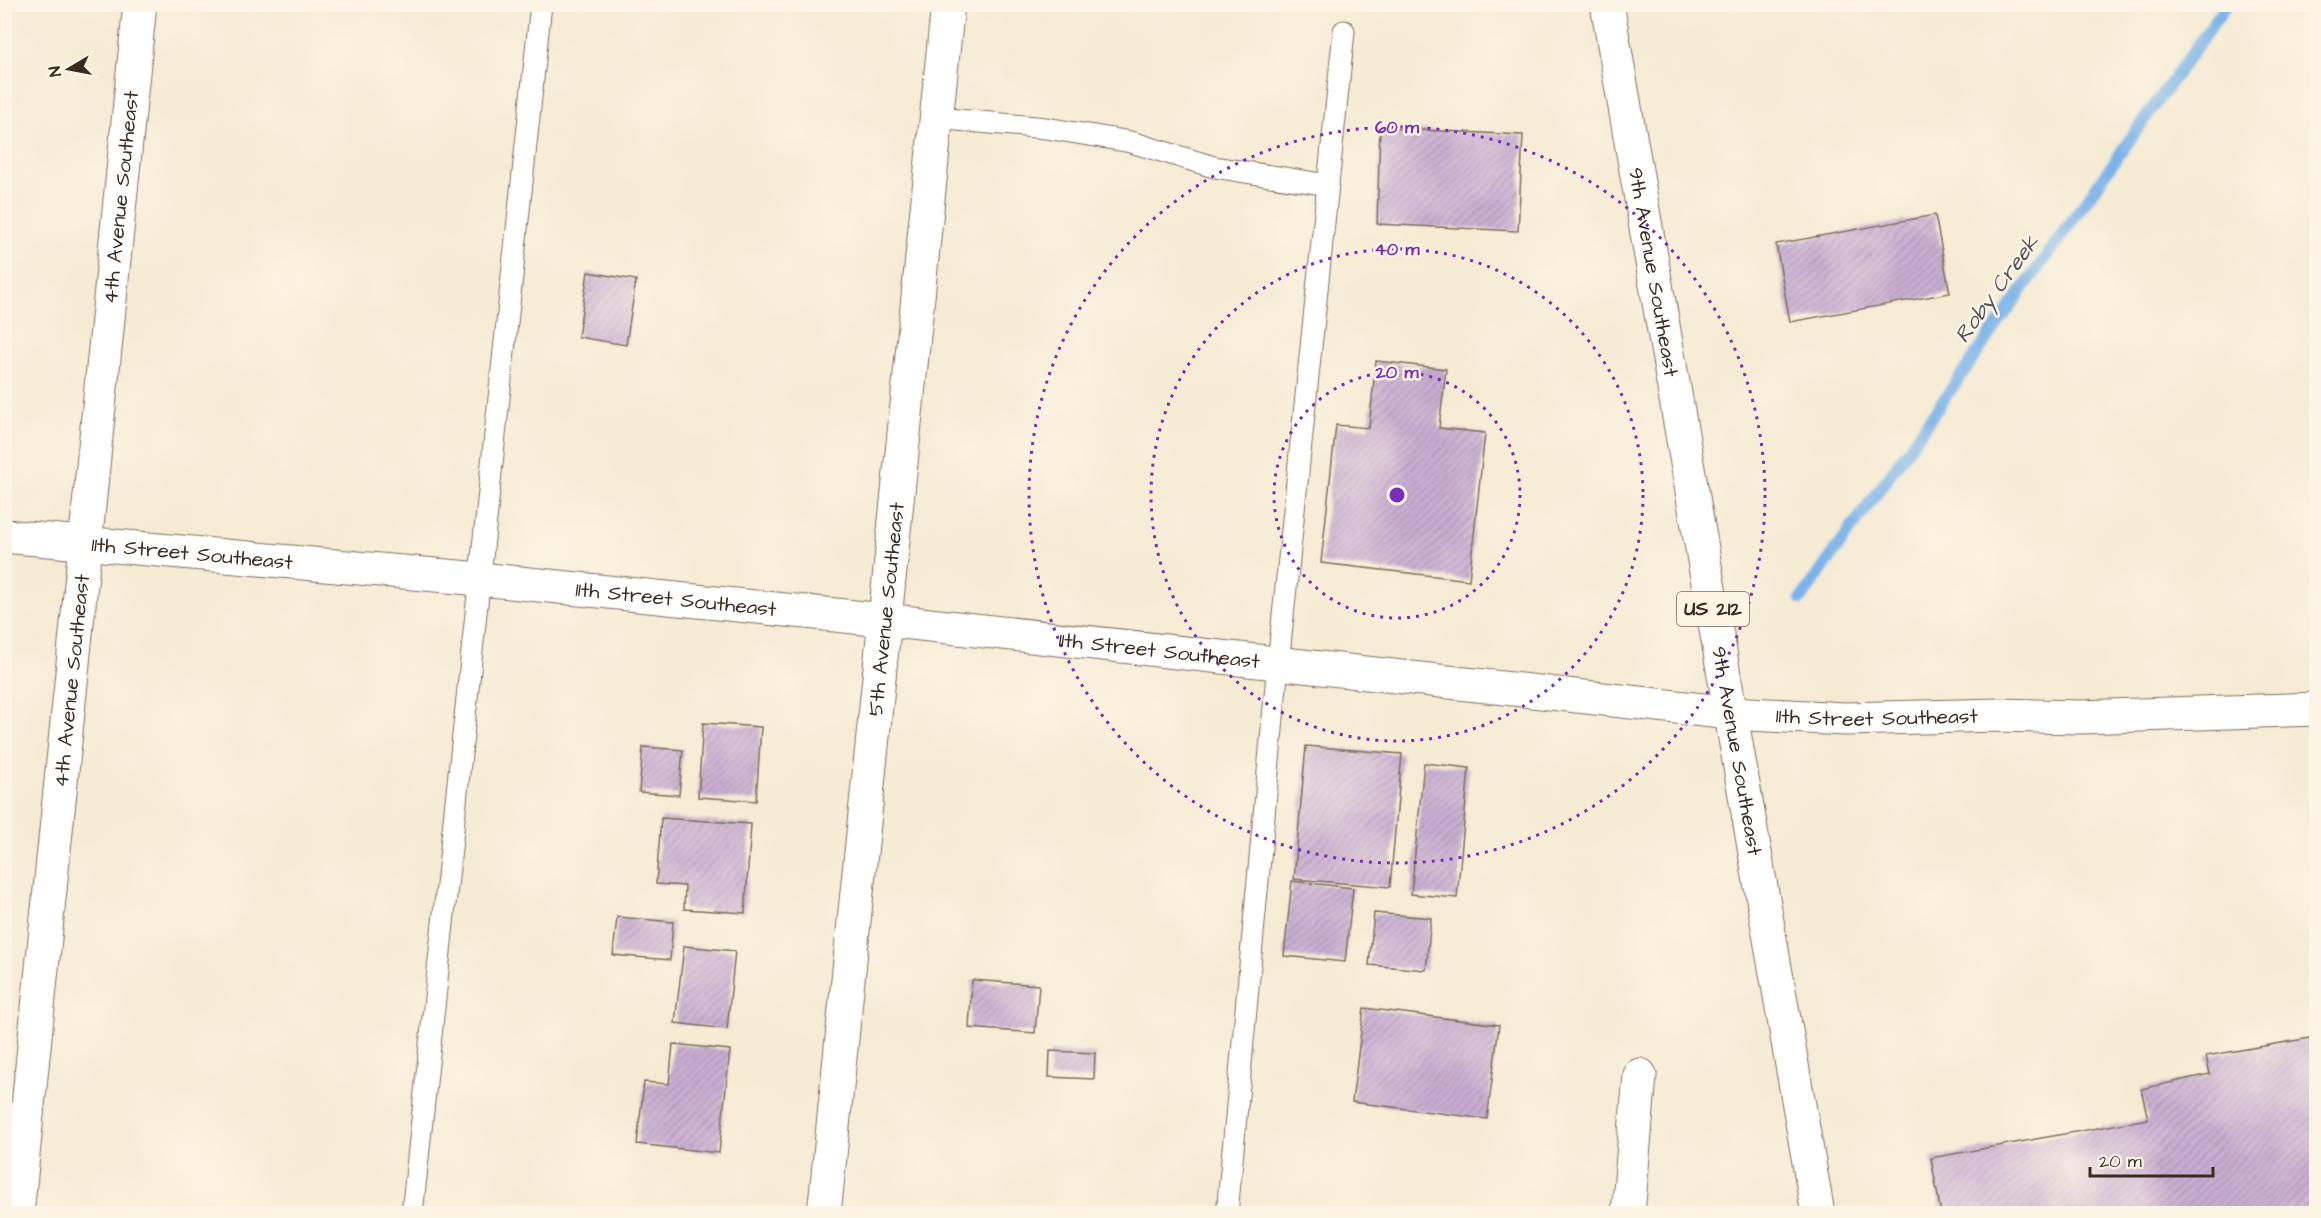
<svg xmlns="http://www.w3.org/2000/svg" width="2321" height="1218" font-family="'Architects Daughter',sans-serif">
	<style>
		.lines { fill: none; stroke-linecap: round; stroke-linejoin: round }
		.stream { stroke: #79b3ea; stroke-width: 12 }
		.building { fill: url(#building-hatch) }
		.service-casing { stroke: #7c6e5d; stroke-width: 23 }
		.minor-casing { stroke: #7c6e5d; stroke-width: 35 }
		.tertiary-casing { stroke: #7c6e5d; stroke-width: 35 }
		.primary-casing { stroke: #7c6e5d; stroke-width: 35 }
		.service { stroke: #fff; stroke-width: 21 }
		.minor { stroke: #fff; stroke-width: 33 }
		.tertiary { stroke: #fff; stroke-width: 33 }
		.primary { stroke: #fff; stroke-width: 33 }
		.ring { fill: none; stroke: #7b2cbf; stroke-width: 3; stroke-dasharray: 3 6 }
		.labels { text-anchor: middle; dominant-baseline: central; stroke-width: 5; stroke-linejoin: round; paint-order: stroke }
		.shield { fill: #fcf5e5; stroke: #75675a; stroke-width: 1.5 }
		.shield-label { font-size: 20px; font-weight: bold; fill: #3b2a1e }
		.street-label { font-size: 21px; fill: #3b2a1e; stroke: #fcf5e5 }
		.water-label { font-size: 22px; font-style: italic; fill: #4e535b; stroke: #fcf5e5 }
		.centre { fill: #7b2cbf; stroke: #fcf5e5; stroke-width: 3 }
		.ring-label { font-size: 18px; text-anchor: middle; font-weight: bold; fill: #7b2cbf; stroke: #fcf5e5; stroke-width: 5; stroke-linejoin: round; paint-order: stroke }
	</style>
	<defs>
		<pattern id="building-hatch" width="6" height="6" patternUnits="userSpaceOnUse" patternTransform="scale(1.5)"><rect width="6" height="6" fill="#cbafd4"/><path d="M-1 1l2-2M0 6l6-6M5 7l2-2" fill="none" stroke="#a68fab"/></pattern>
	</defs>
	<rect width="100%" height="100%" fill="#fcf5e5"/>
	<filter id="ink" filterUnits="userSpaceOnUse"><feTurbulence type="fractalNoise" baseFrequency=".0167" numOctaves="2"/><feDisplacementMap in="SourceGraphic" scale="12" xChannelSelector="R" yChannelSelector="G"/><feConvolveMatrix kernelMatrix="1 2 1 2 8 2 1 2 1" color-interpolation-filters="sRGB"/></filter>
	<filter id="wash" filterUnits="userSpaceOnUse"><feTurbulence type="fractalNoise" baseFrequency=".008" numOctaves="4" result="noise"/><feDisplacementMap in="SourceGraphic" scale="24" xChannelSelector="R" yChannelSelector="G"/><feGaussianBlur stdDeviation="1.35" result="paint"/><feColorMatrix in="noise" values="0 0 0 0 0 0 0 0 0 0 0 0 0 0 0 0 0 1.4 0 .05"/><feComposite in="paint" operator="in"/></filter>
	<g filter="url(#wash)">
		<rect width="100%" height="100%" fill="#f6ebd3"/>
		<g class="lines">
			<!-- stream -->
			<path class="stream" d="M1801,599L2227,4"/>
		</g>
		<g id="blocks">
			<!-- building -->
			<path class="building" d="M1380,128L1523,135L1518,231L1377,224Z
				M1935,215L1950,293L1790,322L1776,244Z
				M588,272L636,280L626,345L578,337Z
				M1376,361L1446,369L1439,428L1485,433L1469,580L1321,563L1336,425L1369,428Z
				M703,723L761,727L756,801L698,797Z
				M1306,746L1402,754L1390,887L1294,879Z
				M643,747L683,750L679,795L639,792Z
				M1424,763L1469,768L1457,898L1411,894Z
				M661,818L751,824L745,913L684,909L685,886L656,884Z
				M1292,881L1353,888L1345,962L1284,956Z
				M1374,913L1431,918L1426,970L1369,965Z
				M617,917L673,922L670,960L613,955Z
				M684,946L735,951L727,1029L675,1023Z
				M972,980L1039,985L1035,1033L969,1028Z
				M1364,1008L1499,1025L1487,1119L1352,1102Z
				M2316,1037V1214H1941L1931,1158L2148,1119L2141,1089L2210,1074L2206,1056Z
				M673,1044L730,1050L719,1153L637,1144L644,1082L669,1084Z
				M1050,1051L1095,1053L1094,1079L1049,1077Z"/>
		</g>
	</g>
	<g filter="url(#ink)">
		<use href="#blocks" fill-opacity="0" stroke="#7c6e5d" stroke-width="1.5"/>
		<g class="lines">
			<!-- service casing -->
			<g class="service-casing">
				<path id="service" d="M936,118L1046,128L1131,142L1214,167L1328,185
					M412,1214L541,4
					M1227,1214L1278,664L1344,31"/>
			</g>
			<!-- minor casing -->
			<g class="minor-casing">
				<g id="minor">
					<path id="s1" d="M1731,713L1845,719L1998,715L2080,717L2316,709"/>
					<path id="s2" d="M824,1214L948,4"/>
					<path d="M1628,1214L1640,1075"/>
				</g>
			</g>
			<!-- tertiary casing -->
			<g class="tertiary-casing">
				<g id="tertiary">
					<path id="s3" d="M4,536L480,579L884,620L1731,713"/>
					<path id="s4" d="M17,1214L140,4"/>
				</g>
			</g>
			<!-- primary casing -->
			<g class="primary-casing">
				<g id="primary">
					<path id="s5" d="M1607,4L1818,1214"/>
				</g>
			</g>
			<!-- service -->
			<use href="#service" class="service"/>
			<!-- minor -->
			<use href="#minor" class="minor"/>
			<!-- tertiary -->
			<use href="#tertiary" class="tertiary"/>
			<!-- primary -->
			<use href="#primary" class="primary"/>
		</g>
	</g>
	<!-- distance rings -->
	<g class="ring">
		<circle cx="1397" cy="495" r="123"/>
		<circle cx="1397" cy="495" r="246"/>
		<circle cx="1397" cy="495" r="368"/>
	</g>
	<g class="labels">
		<!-- shield labels -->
		<rect class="shield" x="1677" y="592" width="72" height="34" rx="4.5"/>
		<g class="shield-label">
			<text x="1713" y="609">US 212</text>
		</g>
		<!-- street labels -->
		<g class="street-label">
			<text stroke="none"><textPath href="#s4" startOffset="1022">4th Avenue Southeast</textPath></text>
			<text stroke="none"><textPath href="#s5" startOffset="272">9th Avenue Southeast</textPath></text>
			<text stroke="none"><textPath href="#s3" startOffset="189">11th Street Southeast</textPath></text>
			<text stroke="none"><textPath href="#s3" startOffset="675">11th Street Southeast</textPath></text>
			<text stroke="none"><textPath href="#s2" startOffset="608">5th Avenue Southeast</textPath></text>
			<text stroke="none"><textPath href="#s3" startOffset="1161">11th Street Southeast</textPath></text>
			<text stroke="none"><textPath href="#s4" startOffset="536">4th Avenue Southeast</textPath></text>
			<text stroke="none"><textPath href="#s1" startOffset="146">11th Street Southeast</textPath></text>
			<text stroke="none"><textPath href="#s5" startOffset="758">9th Avenue Southeast</textPath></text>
		</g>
		<!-- water labels -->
		<g class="water-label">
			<text transform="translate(1997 289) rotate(-54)">Roby Creek</text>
		</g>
	</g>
	<circle cx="1397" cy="495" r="9" class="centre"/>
	<g class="ring-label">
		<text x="1397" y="133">60 m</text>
		<text x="1397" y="255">40 m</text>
		<text x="1397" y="378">20 m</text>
	</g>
	<!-- margin -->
	<rect width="2321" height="1218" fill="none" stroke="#fcf5e5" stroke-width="24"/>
	<!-- north arrow -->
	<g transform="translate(69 69) rotate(260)" stroke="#fcf5e5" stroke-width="4.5" paint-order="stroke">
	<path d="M0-4.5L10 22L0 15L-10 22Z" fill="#3b2a1e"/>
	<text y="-9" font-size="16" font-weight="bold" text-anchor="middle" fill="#3b2a1e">N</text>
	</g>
	<!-- scale -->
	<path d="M2090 1167v9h123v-9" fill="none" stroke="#3b2a1e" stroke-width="3"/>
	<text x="2099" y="1167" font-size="18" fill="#3b2a1e" stroke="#fcf5e5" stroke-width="4.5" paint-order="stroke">20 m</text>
</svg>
